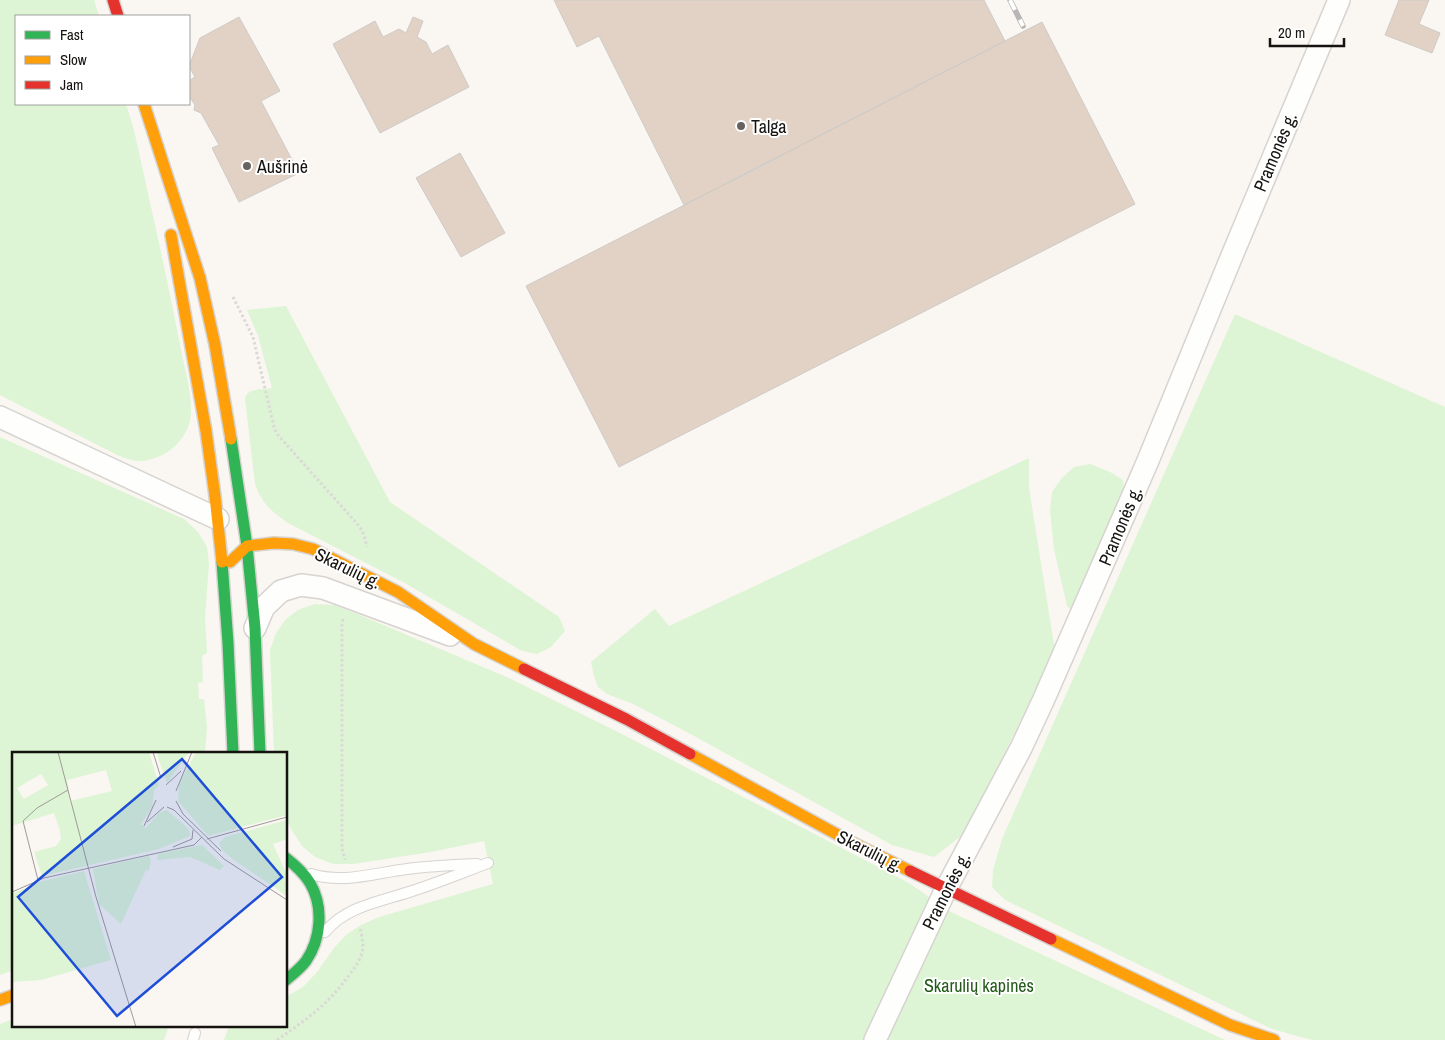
<svg xmlns="http://www.w3.org/2000/svg" width="1445" height="1040" font-family="'Archivo Narrow',sans-serif">
	<style>
		.green { fill: #ddf5d4 }
		.building { fill: #e1d2c5; stroke: #cecbc8 }
		.lines { fill: none; stroke-linecap: round; stroke-linejoin: round }
		.lane-casing { stroke: #d6d3d0; stroke-width: 12 }
		.street-casing { stroke: #d6d3d0; stroke-width: 24 }
		.fast-casing { stroke: #d6d3d0; stroke-width: 14 }
		.slow-casing { stroke: #d6d3d0; stroke-width: 14 }
		.jam-casing { stroke: #d6d3d0; stroke-width: 14 }
		.path { stroke: #dbd9d8; stroke-width: 3; stroke-dasharray: 2.5 2.5; stroke-linecap: butt }
		.lane { stroke: #fefefd; stroke-width: 10 }
		.street { stroke: #fefefd; stroke-width: 21 }
		.fast { stroke: #30b455; stroke-width: 11 }
		.slow { stroke: #ff9f0a; stroke-width: 11 }
		.jam { stroke: #e5322d; stroke-width: 11 }
		.rail-casing { stroke: #b7b6b5; stroke-width: 5.5 }
		.rail { stroke: #fff; stroke-width: 4; stroke-dasharray: 11; stroke-linecap: butt }
		.poi-dot { fill: #65625f; stroke: #fff; stroke-width: 2 }
		.labels { text-anchor: middle; dominant-baseline: central; stroke-width: 4; stroke-linejoin: round; paint-order: stroke }
		.poi-label { font-size: 18px; fill: #151310; stroke: #fff; text-anchor: start }
		.street-label { font-size: 18px; fill: #151310; stroke: #fff }
		.park-label { font-size: 18px; fill: #245a19; stroke: #fff }
		.inset-road { fill: none; stroke: #9e9b98; stroke-width: 1 }
		.view { fill: #1d4ed8; fill-opacity: 0.15; stroke: #1d4ed8; stroke-width: 2.5 }
		.inset-edge { fill: none; stroke: #151310; stroke-width: 2.5 }
	</style>
	<rect width="100%" height="100%" fill="#faf6f2"/>
	<!-- green -->
	<path class="green" d="M0,0H94L99,16H16V104H126L134,130C150,203 167,276 181,350C185,370 194,400 190,421C184,445 160,462 136,461C130,460 123,457 117,455L0,395Z
		M286,306L390,502L559,617L565,631L551,647L537,654L522,651L403,582L288,523C271,511 262,504 255,484L245,399C247,387 263,390 272,388L258,336L247,310Z
		M1235,314L1445,407V1040H1312L1272,1029L1005,900L992,887L993,870L1002,839Z
		M0,437L184,519L198,532L207,547L209,563L205,618L207,653L202,656L203,682L198,683L199,699H204L207,727L205,754H14V970L0,975Z
		M1029,458V488L1055,651L965,833L934,857L892,845L685,731L633,704L607,694L598,687L594,676L591,662L655,609L669,626Z
		M1090,464L1110,472L1123,480L1124,491L1074,607L1070,609L1067,606L1054,549L1050,511L1052,492L1062,478L1074,467Z
		M315,604L334,605L355,613L509,678L620,733L909,883L951,912L1225,1040H224L229,1026H286V997L304,986L317,972L334,948L346,935L361,925L379,917L493,884L484,841L431,852L353,864H333L315,857L302,846L291,829L286,817V754H274L270,650L276,633L286,619L298,610Z
		M14,1019V1026H169L164,1040H0V1024Z"/>
	<!-- building -->
	<path class="building" d="M554,0H984L1005,41L684,205L599,36L577,47Z
		M1399,0H1429L1419,24L1440,33L1432,53L1385,35Z
		M239,17L280,91L261,101L299,173L239,202L212,148L219,145L201,113L194,110L195,105L189,96V81L195,77L189,66L200,38Z
		M413,17L423,21L417,37L426,42L432,54L448,45L469,87L380,133L333,44L375,21L383,37L399,29L406,33Z
		M1042,22L1135,204L619,467L526,286Z
		M460,153L505,233L461,257L416,178Z"/>
	<g class="lines">
		<!-- lane casing -->
		<g class="lane-casing">
			<path id="lane" d="M311,874C344,884 374,873 407,869C430,866 454,865 477,864
				M325,932C347,905 384,901 415,890C440,882 464,872 488,863
				M193,1040L195,1033"/>
		</g>
		<!-- street casing -->
		<g class="street-casing">
			<path id="street" d="M0,417L218,519
				M255,628L264,607L281,591L301,585L323,588L450,635
				M875,1040L946,889L1021,748L1043,701L1147,463L1231,258L1339,0"/>
		</g>
		<!-- fast casing -->
		<g class="fast-casing">
			<path id="fast" d="M231,439L247,546L255,628L260,754
				M222,562L228,643L233,754
				M286,858C295,865 304,873 310,883C324,907 321,939 306,961C300,969 293,974 286,980"/>
		</g>
		<!-- slow casing -->
		<g class="slow-casing">
			<path id="slow" d="M144,104L200,278L215,345L231,439
				M171,235L206,431L215,496L222,562
				M230,562L247,546L274,543L293,544L313,549L398,592L474,644L524,669
				M690,754L851,842L910,871
				M1051,939L1230,1025L1274,1040
				M0,1000L14,995"/>
		</g>
		<!-- jam casing -->
		<g class="jam-casing">
			<path id="jam" d="M113,0L118,16
				M524,669L626,719L690,754
				M910,871L1051,939"/>
		</g>
		<!-- path -->
		<path class="path" d="M233,297L253,337L274,427L277,434L360,527L364,535L367,547
			M343,619L342,624V848L345,860
			M277,1040C307,1019 328,1005 350,974C356,966 362,958 363,947C363,940 361,933 360,927"/>
		<!-- lane -->
		<use href="#lane" class="lane"/>
		<!-- street -->
		<use href="#street" class="street"/>
		<!-- fast -->
		<use href="#fast" class="fast"/>
		<!-- slow -->
		<use href="#slow" class="slow"/>
		<!-- jam -->
		<use href="#jam" class="jam"/>
		<!-- rail casing -->
		<g class="rail-casing">
			<path id="rail" d="M1010,0L1023,26"/>
		</g>
		<!-- rail -->
		<use href="#rail" class="rail"/>
	</g>
	<!-- markers -->
	<g class="poi-dot">
		<circle cx="741" cy="126" r="5"/>
		<circle cx="247" cy="166" r="5"/>
	</g>
	<g class="labels">
		<!-- poi labels -->
		<g class="poi-label">
			<text x="751" y="126">Talga</text>
			<text x="257" y="166">Aušrinė</text>
		</g>
		<!-- street labels -->
		<g class="street-label">
			<text transform="translate(1275 152) rotate(-67)">Pramonės g.</text>
			<text transform="translate(1120 526) rotate(-67)">Pramonės g.</text>
			<text transform="translate(348 568) rotate(26)">Skarulių g.</text>
			<text transform="translate(870 851) rotate(27)">Skarulių g.</text>
			<text transform="translate(946 891) rotate(-63)">Pramonės g.</text>
		</g>
		<!-- park labels -->
		<g class="park-label">
			<text x="979" y="985">Skarulių kapinės</text>
		</g>
	</g>
	<!-- overview -->
	<g transform="translate(12 752)">
		<rect width="275" height="275" fill="#faf6f2"/>
		<path d="M0,0H137L147,33L142,39L140,55L129,72L134,76L147,61L155,58L177,77L178,84L147,97L30,124L22,100L44,94L49,87L48,79L42,61L0,74ZM94,18L100,39L58,49L55,28ZM29,22L36,33L12,47L5,36ZM145,0H177L155,31L147,9ZM184,0H275V63L196,84L166,49L167,32ZM275,68V87L261,92L275,123V144L222,108L210,98L207,91L213,85ZM190,93L212,114L208,118L178,105L145,108L146,102ZM136,104L139,107L137,119L134,118L109,172L87,152L81,117ZM72,119L99,208L29,228L0,230V142L27,130Z" fill="#ddf5d4" fill-rule="evenodd"/>
		<path class="inset-road" d="M46,0L84,145L124,275M141,0L149,26M154,33L169,19M164,39L180,0M164,49L171,62L209,99M155,55L162,58L212,107L275,148M135,70L152,55M132,74L144,48M195,87L275,65M161,95L180,87L181,78M26,128L11,69L25,56L56,38M0,140L32,126L182,93L190,85"/>
		<path class="view" d="M170,7L270,125L105,264L6,145Z"/>
		<rect width="275" height="275" class="inset-edge"/>
	</g>
	<!-- legend -->
	<rect x="15" y="15" width="175" height="90" fill="#ffffff" stroke="#a1a19f"/>
	<rect x="25" y="31" width="25" height="8" fill="#30b455" stroke="#a1a19f"/>
	<text x="60" y="40" font-size="15" fill="#151310">Fast</text>
	<rect x="25" y="56" width="25" height="8" fill="#ff9f0a" stroke="#a1a19f"/>
	<text x="60" y="65" font-size="15" fill="#151310">Slow</text>
	<rect x="25" y="81" width="25" height="8" fill="#e5322d" stroke="#a1a19f"/>
	<text x="60" y="90" font-size="15" fill="#151310">Jam</text>
	<!-- scale -->
	<path d="M1270 38v8h74v-8" fill="none" stroke="#151310" stroke-width="2.5"/>
	<text x="1278" y="38" font-size="15" fill="#151310" stroke="#ffffff" stroke-width="4" paint-order="stroke">20 m</text>
</svg>
